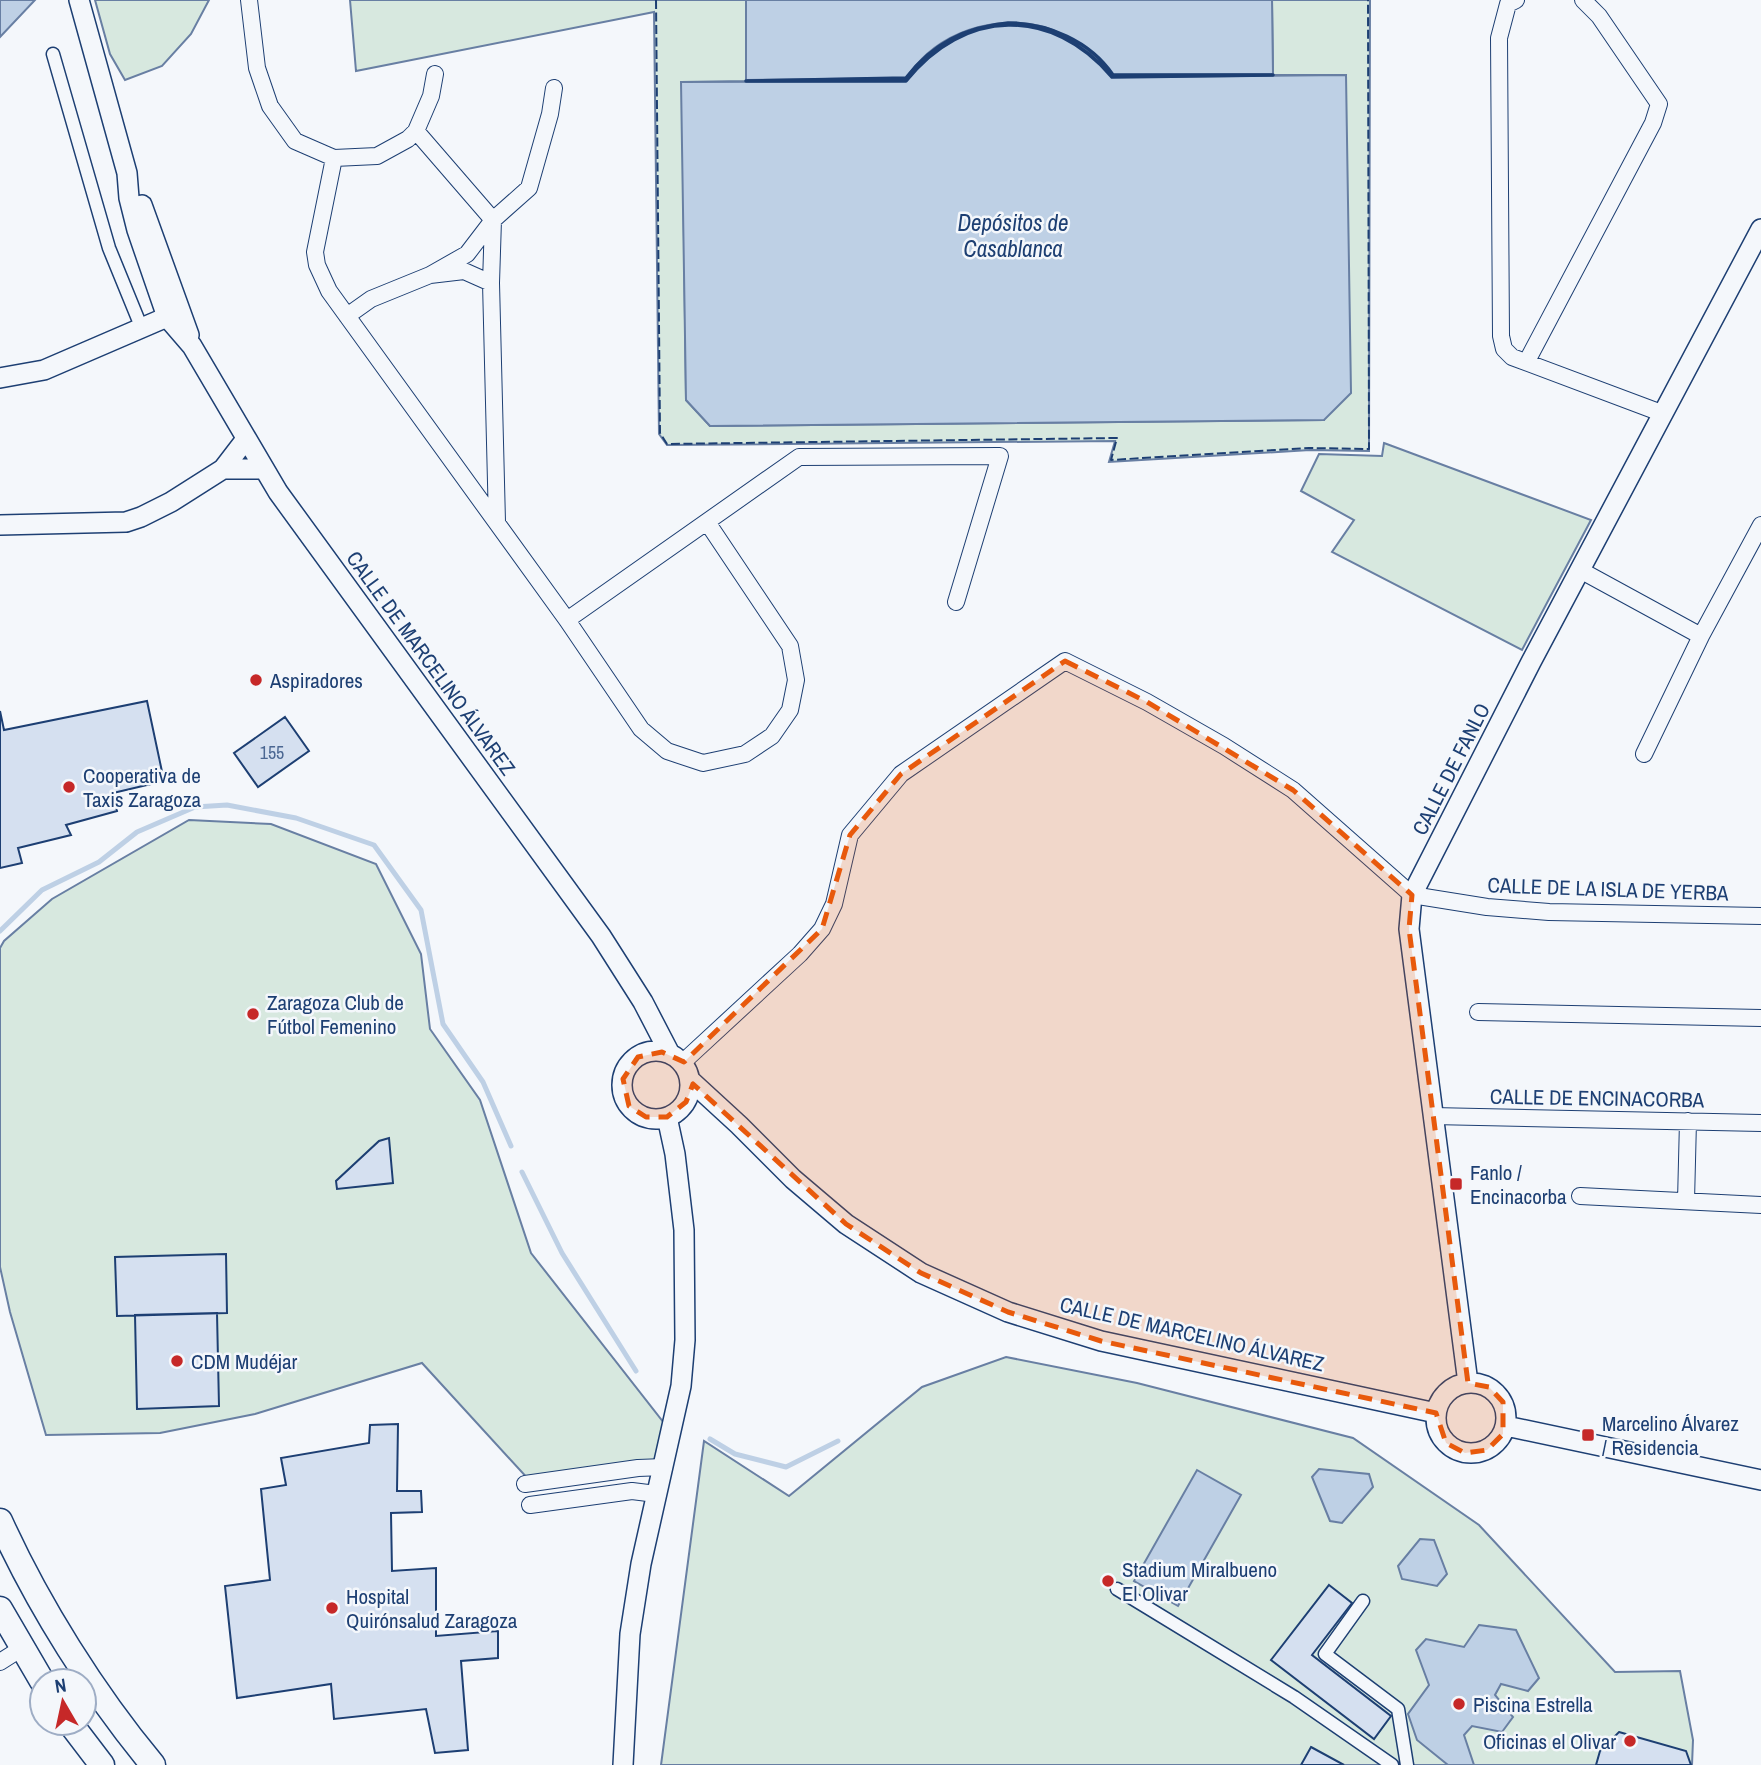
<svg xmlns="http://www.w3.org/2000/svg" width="1761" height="1765" font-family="'Archivo Narrow',sans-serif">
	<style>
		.green { fill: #d7e8df; stroke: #687fa3; stroke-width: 2 }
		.water { fill: #bed0e5; stroke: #687fa3; stroke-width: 2 }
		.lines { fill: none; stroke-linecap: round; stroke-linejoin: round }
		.stream { stroke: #bed0e5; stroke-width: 5 }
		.building { fill: #d5e0f0; stroke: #1d3f73; stroke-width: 2 }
		.pedestrian-casing { stroke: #1d3f73; stroke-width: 15 }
		.minor-casing { stroke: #1d3f73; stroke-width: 18 }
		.tertiary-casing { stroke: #1d3f73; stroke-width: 22 }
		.primary-casing { stroke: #1d3f73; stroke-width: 27 }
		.pedestrian { stroke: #f4f7fb; stroke-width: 12 }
		.minor { stroke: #f4f7fb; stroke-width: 16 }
		.tertiary { stroke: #f4f7fb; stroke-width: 19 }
		.primary { stroke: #f4f7fb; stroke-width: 24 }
		.fence { stroke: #1d3f73; stroke-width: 2; stroke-dasharray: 9 3.5; stroke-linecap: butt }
		.wall { stroke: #1d3f73; stroke-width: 3.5 }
		.marked { fill: #e8590c; fill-opacity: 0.2; stroke: #e8590c; stroke-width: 5; stroke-dasharray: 14 9; stroke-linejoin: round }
		.poi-dot { fill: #c62828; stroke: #f4f7fb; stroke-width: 2.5 }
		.labels { text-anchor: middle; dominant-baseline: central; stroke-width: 5; stroke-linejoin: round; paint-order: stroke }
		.number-label { font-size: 18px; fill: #4b6792 }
		.street-label { font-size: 21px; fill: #1d3f73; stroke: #f4f7fb }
		.poi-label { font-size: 21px; fill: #1d3f73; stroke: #f4f7fb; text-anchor: start }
		.water-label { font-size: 23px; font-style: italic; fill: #1d3f73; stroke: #f4f7fb }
	</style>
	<rect width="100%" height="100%" fill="#f4f7fb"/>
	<!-- green -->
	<path class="green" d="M95,0H209L191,34L162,66L125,80L110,54Z
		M350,0H746V81L682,82L686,400L710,426L1324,420L1346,75H1273L1272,0H1370L1369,451L1310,450L1109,462L1115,441L667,445L659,434L654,12L356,71Z
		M1384,443L1591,520L1522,650L1332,552L1354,520L1301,491L1319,454L1382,456Z
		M189,820L271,824L376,864L421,954L430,1029L480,1100L531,1253L678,1441L671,1466L530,1481L422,1363L255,1414L160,1433L46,1435L10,1312L0,1267V948L4,941L52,899Z
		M1006,1357L1137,1383L1353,1438L1479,1525L1615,1672L1680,1671L1693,1740L1692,1765H661L704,1441L789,1496L922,1387Z"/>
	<!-- water -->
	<path class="water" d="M0,0H35L0,37Z
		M746,0H1272L1273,74L1113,75L1098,58L1077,44L1096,58L1112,77L1346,75L1351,393L1324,420L710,426L686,400L681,82L906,81C936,45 979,17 1028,25C1044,27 1059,37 1073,41C1030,11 965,20 927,54C919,61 912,70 906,78L746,80Z
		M1319,1469L1369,1474L1373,1487L1342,1523L1330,1521L1312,1477Z
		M1197,1470L1241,1495L1178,1606L1134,1581Z
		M1420,1539L1434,1540L1447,1574L1437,1586L1402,1579L1398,1566Z
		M1479,1625L1516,1630L1539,1678L1528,1691L1501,1684L1495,1695L1513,1717L1502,1732L1472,1726L1464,1735L1474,1765H1448L1417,1740L1408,1714L1429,1685L1416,1650L1426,1639L1464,1647Z"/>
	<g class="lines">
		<!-- stream -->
		<path class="stream" d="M0,931L42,890L99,862L137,832L195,807L227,805L296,818L374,845L421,910L443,1024L483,1082L511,1146
			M522,1172L562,1253L636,1371
			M710,1439L735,1454L786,1467L838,1441"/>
	</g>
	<!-- building -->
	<path class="building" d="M147,701L164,781L113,793L117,811L66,825L71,835L18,848L22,863L0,868V711L4,730Z
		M285,717L309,751L258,787L234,753Z
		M389,1138L393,1183L337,1189L336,1181L379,1141Z
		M226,1254L227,1313L117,1316L115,1257Z
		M217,1313L219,1406L137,1409L135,1315Z
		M398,1424L397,1491H421L422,1512L391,1513L392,1571L436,1568V1636L498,1631V1658L461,1661L468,1750L435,1753L426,1709L334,1719L331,1684L237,1698L225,1586L270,1580L261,1489L286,1485L281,1458L369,1443L370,1425Z
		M1329,1585L1352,1603L1312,1655L1391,1716L1374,1739L1271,1660Z
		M1619,1732L1686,1751L1691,1765H1596L1600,1751Z
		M1311,1747L1344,1765H1301Z"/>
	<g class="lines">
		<!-- pedestrian casing -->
		<g class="pedestrian-casing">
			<path id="pedestrian" d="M53,54L109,248L138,319
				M1117,1589L1294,1697L1392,1765
				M1363,1601L1325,1654L1398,1709L1407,1765"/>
		</g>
		<!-- minor casing -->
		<g class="minor-casing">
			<path id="minor" d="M249,0L257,68L270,106L295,141L334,158L377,156L408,139L416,131L431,96L435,74
				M1516,0L1508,4L1499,38L1501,336L1504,349L1512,357L1664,414
				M416,131L493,220L491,283L497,522
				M334,158L315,252L317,265L329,291L567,620L641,729L667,751L703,763L745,754L772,736L790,710L796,680L790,646L707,522
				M430,275L467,254L493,220L529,188L550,114L554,88
				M347,316L371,299L430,275L464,271L491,283
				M1527,361L1653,123L1659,104L1599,16L1583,0
				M1580,570L1701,636
				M567,620L799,457L1000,456L956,602
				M1644,754L1701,636L1761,525
				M1478,1012L1761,1018
				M682,1063L800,954L822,929L834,904L850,835L901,774L1065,661L1147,702L1224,746L1293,790L1412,895L1487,907L1549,912L1761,916
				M1432,1116L1761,1123
				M1580,1196L1761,1205
				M1686,1201L1688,1121
				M525,1484L638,1468L664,1467
				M530,1505L632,1491L656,1494
				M0,1662L22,1648"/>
		</g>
		<!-- tertiary casing -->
		<g class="tertiary-casing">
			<path id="tertiary" d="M79,0L127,173L129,198L137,230L167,317L192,346L278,492L601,936L643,1002L670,1054
				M142,205L189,335
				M0,378L44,370L167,317
				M223,469H264
				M0,525L126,522L141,517L171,502L223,469L246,439
				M622 1085a34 34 0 1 1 68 0a34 34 0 1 1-68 0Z
				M690,1080L739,1125L793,1179L846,1224L921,1273L1008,1312L1101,1341L1436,1413
				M1436 1418a35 35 0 1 1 70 0a35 35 0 1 1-70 0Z
				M1468,1383L1409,929L1412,895L1531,662L1761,229
				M1506,1426L1761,1480
				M623,1765L630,1634L641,1564L681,1386L685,1340L684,1230L675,1154L667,1117"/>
		</g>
		<!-- primary casing -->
		<g class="primary-casing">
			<path id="primary" d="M0,1521C38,1605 94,1694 153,1765
				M0,1609L42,1681
				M70,1723L102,1765"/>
		</g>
		<!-- pedestrian -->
		<use href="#pedestrian" class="pedestrian"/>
		<!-- minor -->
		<use href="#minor" class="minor"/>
		<!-- tertiary -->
		<use href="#tertiary" class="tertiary"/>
		<!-- primary -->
		<use href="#primary" class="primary"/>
		<!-- fence -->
		<path class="fence" d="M656,0L660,433L667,444L1117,438L1111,460L1309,448L1369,449L1368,0"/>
		<!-- wall -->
		<path class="wall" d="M1008,23C1048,23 1090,41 1113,75H1273L1112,77C1052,6 964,8 906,81H746L906,78C932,44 965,27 1008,23Z"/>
	</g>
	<!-- marked area -->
	<path class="marked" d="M1065,661L1147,702L1293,790L1412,895L1409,929L1468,1383L1489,1387L1503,1402V1434L1487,1450L1465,1453L1446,1443L1436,1413L1101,1341L1008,1312L921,1273L846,1224L693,1084L686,1102L667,1117H646L629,1106L623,1079L638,1057L662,1052L684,1062L822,929L850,835L901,774Z"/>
	<!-- markers -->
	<g class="poi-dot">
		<circle cx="256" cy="680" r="7"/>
		<circle cx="69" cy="787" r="7"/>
		<circle cx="253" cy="1014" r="7"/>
		<rect x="1449" y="1177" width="14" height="14" rx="3.5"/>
		<circle cx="177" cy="1361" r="7"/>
		<rect x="1581" y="1428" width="14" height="14" rx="3.5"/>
		<circle cx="1108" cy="1581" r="7"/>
		<circle cx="332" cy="1608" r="7"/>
		<circle cx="1459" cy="1704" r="7"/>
		<circle cx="1630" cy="1741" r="7"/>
	</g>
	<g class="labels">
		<!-- number labels -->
		<g class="number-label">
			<text x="272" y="752">155</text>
		</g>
		<!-- street labels -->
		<g class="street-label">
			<text transform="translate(431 663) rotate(54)">CALLE DE MARCELINO ÁLVAREZ</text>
			<text transform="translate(1451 769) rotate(-63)">CALLE DE FANLO</text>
			<text transform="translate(1608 889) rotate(2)">CALLE DE LA ISLA DE YERBA</text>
			<text transform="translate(1597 1098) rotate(1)">CALLE DE ENCINACORBA</text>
			<text transform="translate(1192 1334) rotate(13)">CALLE DE MARCELINO ÁLVAREZ</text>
		</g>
		<!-- poi labels -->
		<g class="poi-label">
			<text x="270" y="680">Aspiradores</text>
			<text x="83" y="775">Cooperativa de<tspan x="83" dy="24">Taxis Zaragoza</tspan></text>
			<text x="267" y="1002">Zaragoza Club de<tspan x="267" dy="24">Fútbol Femenino</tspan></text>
			<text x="1470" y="1172">Fanlo /<tspan x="1470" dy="24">Encinacorba</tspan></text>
			<text x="191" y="1361">CDM Mudéjar</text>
			<text x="1602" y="1423">Marcelino Álvarez<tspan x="1602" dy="24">/ Residencia</tspan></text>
			<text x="1122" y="1569">Stadium Miralbueno<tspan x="1122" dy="24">El Olivar</tspan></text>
			<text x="346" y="1596">Hospital<tspan x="346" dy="24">Quirónsalud Zaragoza</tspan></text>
			<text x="1473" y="1704">Piscina Estrella</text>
			<text x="1616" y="1741" text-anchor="end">Oficinas el Olivar</text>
		</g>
		<!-- water labels -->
		<g class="water-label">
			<text x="1013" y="222">Depósitos de<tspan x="1013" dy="26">Casablanca</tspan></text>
		</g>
	</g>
	<!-- north arrow -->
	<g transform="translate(63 1702) rotate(351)"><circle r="33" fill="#f4f7fb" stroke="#9eadc5" stroke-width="2"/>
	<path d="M0-5L12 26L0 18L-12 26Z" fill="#c62828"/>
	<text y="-10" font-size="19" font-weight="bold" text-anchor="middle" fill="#1d3f73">N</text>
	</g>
</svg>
